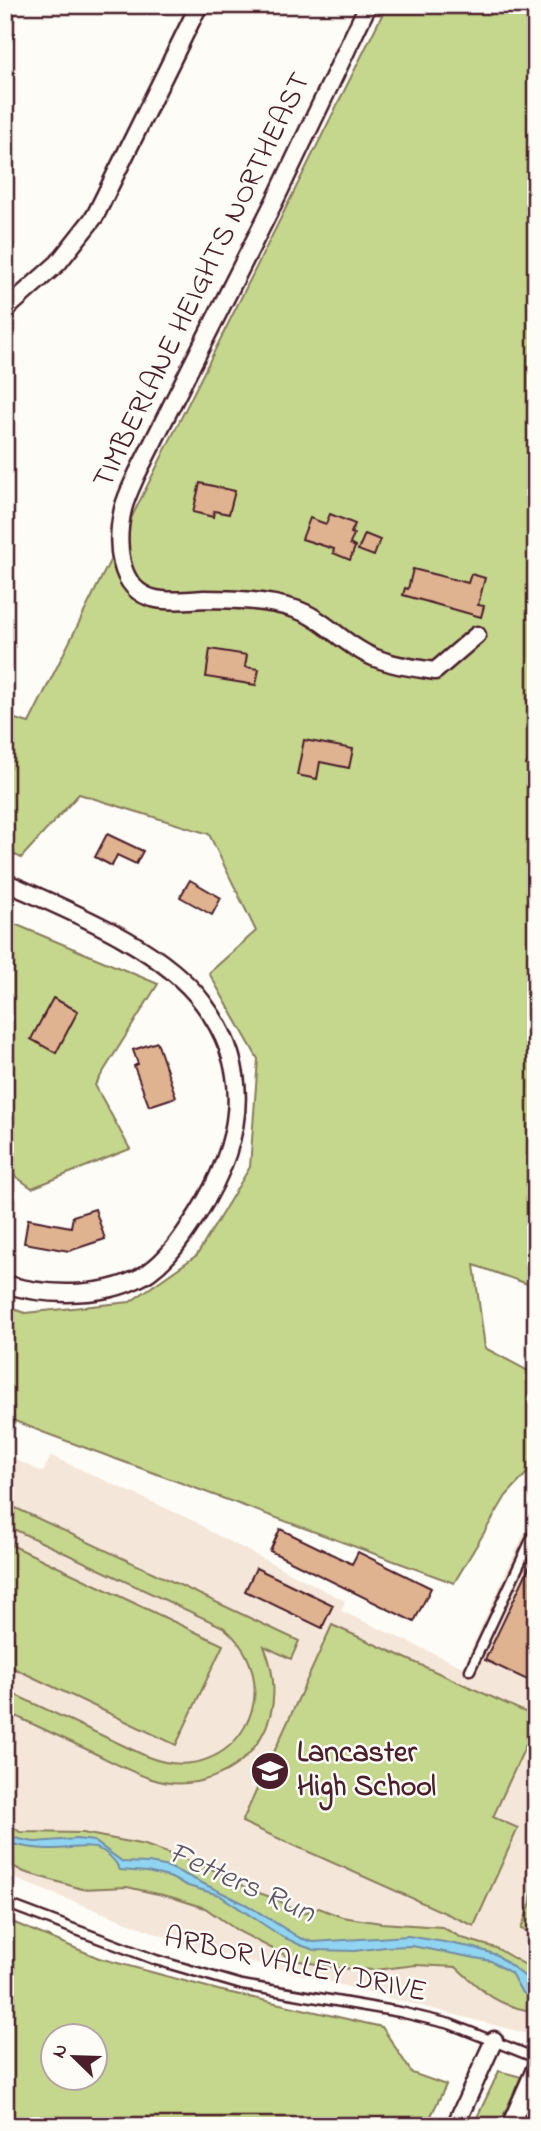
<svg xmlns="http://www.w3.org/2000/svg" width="541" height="2131" font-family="'Indie Flower',sans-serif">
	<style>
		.built { fill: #f4e6d8 }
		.green { fill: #c5d78c; stroke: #887b5c; stroke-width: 2; fill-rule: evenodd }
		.water { fill: #8fd4f1; stroke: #738ca2; stroke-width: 2 }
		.building { fill: #dfb290; stroke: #4a1f2b; stroke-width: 2 }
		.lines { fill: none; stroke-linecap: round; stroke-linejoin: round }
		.service-casing { stroke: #4a1f2b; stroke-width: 13 }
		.minor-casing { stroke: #4a1f2b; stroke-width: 21 }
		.service { stroke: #fdfcf7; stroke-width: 8 }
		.minor { stroke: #fdfcf7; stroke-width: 16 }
		.labels { text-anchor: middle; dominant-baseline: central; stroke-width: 5; stroke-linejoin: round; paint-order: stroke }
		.street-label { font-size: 30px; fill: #4a1f2b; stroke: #fdfcf7 }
		.poi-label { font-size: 30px; font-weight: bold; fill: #4a1f2b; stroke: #fdfcf7; text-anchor: start }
		.water-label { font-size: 32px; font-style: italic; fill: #5f5566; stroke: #fdfcf7 }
	</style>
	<rect width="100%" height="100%" fill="#fdfcf7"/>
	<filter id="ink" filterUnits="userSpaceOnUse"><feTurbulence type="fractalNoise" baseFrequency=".0143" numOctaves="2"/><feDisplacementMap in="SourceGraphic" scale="14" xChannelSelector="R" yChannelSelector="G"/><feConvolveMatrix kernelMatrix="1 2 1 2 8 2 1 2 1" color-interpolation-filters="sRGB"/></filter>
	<g filter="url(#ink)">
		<!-- built -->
		<path class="built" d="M5,1455L43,1472L51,1456L196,1522L209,1531L345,1601L341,1611L463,1667L536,1507V2036L184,1944L5,1875Z"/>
		<!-- green -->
		<path class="green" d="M387,5H536V1287L474,1265L485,1348L536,1375V1463L506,1496L454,1583L45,1433L5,1417V1306L25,1313L130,1302L197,1255L250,1167L258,1059L209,973L256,931L209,834L79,794L21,858L5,849V716L29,723Z
			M5,920L158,984L95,1085L130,1149L32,1188L5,1169Z
			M5,1503L299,1641L291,1659L264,1646C277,1678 278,1709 260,1739C238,1775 191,1792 152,1779C130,1772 109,1760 88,1750C60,1737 33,1724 5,1711V1690L148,1757C235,1791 294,1686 223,1627L5,1525Z
			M5,1542L223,1645L176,1745L5,1664Z
			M332,1625L536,1717V1723L493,1817L518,1828L474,1926L242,1822Z
			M5,1822L20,1832L83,1833L145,1845L217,1871L251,1890L276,1899L300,1914L319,1908L342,1917L381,1923L442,1927L462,1938L496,1948L536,1971V2012C497,2006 484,1993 456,1967L416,1965L375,1970L338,1968L294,1960L238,1931L205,1908L171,1897L127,1887L82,1889L24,1872L5,1862Z
			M536,1858V1935L521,1929L531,1902Z
			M5,1919L99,1958L218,1990L382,2027L412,2073L446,2085L426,2126H23L5,2113ZM94,2036V2078H52V2036Z
			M499,2071L521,2077L499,2126H473Z"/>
		<!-- water -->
		<path class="water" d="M5,1834L19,1839L34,1842L77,1839L94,1841L123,1862L149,1863L169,1867L188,1876L247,1905L300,1938L313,1942L408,1936L444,1942L475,1948L497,1955L536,1985V2003L521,1991L511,1973L491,1961L412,1946L385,1947L355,1951L315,1950L300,1945L281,1936L219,1895L188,1886L169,1877L147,1872L120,1870C102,1836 79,1850 48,1849C34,1849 19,1846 5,1842Z"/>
		<!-- building -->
		<path class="building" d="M200,483L235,491L229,514L214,511L213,517L193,512Z
			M330,514L355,524L351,533L354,534L350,544L355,547L350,560L333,553L334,549L302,539L310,518L326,524Z
			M365,534L380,540L374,556L358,550Z
			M413,569L468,583L471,574L485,578L478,605L484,606L481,617L403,595L405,588L408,589Z
			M210,649L247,655L245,667L259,669L256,685L206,677Z
			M304,740L353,749L349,768L320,762L317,779L297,775Z
			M535,751L536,752V772L526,765Z
			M107,834L143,851L136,864L117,855L112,866L95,857Z
			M190,880L221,898L212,915L180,897Z
			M53,998L78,1011L56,1053L31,1039Z
			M157,1042L176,1097L149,1106L134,1066L138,1064L133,1050Z
			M95,1209L105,1239L69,1251L24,1243L28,1219L71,1227L73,1216Z
			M280,1529L352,1564L358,1552L431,1588L414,1622L270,1551Z
			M536,1553V1684L485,1660Z
			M256,1568L333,1605L322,1628L245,1591Z"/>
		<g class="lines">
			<!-- service casing -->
			<g class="service-casing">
				<path id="service" d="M470,1670L536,1529
					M5,1903L156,1960L242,1985L400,2012L450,2024L536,2058"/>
			</g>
			<!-- minor casing -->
			<g class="minor-casing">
				<path id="minor" d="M368,5L277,196L137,474C132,485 126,497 123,509C116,540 116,591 156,599C171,602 189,600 204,599C234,599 266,600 295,609C320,617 336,636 358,649C381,664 408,667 435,671L477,635
					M5,310L58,263L95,216L199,5
					M5,882C69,911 161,946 203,1003C256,1073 241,1146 197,1215C183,1236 170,1257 149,1272C111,1298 48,1297 5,1284
					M455,2126L494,2040
					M510,2126L536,2067"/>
			</g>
			<!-- service -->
			<use href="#service" class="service"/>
			<!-- minor -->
			<use href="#minor" class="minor"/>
		</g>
	</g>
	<!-- icons -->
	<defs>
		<g id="school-disc" transform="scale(2.0125)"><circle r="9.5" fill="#4a1f2b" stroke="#fdfcf7"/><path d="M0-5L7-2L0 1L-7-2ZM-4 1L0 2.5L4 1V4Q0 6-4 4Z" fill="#fff"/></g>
	</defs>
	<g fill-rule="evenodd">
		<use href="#school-disc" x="270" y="1771"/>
	</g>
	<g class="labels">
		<!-- street labels -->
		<g class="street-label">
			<text transform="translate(203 281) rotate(-64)">TIMBERLANE HEIGHTS NORTHEAST</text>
			<text transform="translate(295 1966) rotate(12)">ARBOR VALLEY DRIVE</text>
		</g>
		<!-- poi labels -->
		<g class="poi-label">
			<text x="297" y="1754">Lancaster<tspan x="297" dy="34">High School</tspan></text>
		</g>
		<!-- water labels -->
		<g class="water-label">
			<text transform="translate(241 1884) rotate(24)">Fetters Run</text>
		</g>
	</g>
	<!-- margin -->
	<rect width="541" height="2131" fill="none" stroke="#fdfcf7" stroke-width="28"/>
	<rect x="14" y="14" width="513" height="2103" fill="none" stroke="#4a1f2b" stroke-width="2.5" filter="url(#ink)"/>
	<!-- north arrow -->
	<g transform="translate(74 2057) rotate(293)"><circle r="33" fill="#fdfcf7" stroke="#b5a4a5" stroke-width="2"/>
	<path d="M0-5L12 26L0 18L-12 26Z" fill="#4a1f2b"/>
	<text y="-10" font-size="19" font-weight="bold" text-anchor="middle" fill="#4a1f2b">N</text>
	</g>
</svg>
